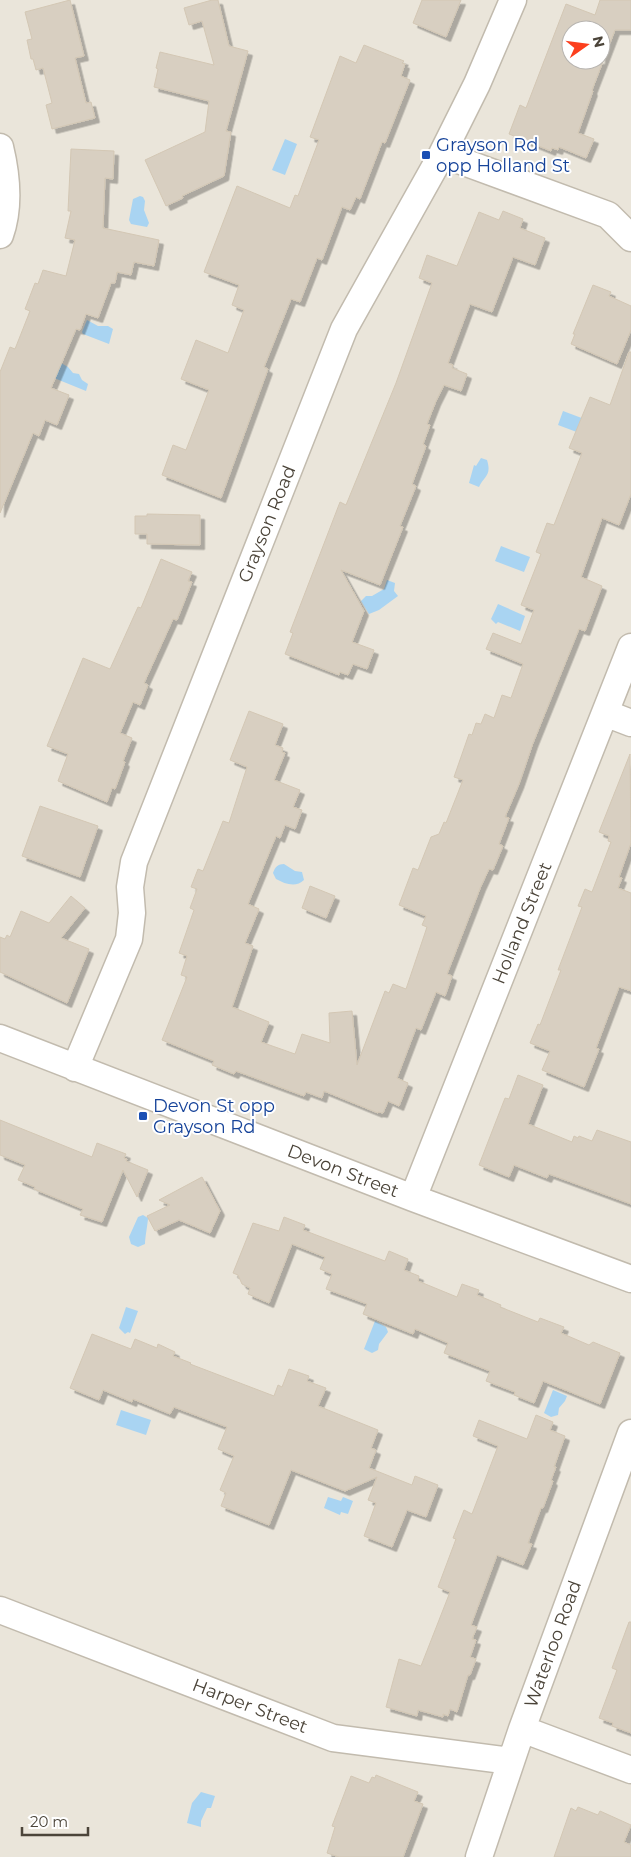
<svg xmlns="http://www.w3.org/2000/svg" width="631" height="1857" font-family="Montserrat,sans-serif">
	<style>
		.residential { fill: #eae5da; fill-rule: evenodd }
		.water { fill: #a9d4f2 }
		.building { fill: #d8cfc1; stroke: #d3c7b4; fill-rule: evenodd; filter: url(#shadow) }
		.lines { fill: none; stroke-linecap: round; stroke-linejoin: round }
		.street-casing { stroke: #c2bbae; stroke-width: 29 }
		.street { stroke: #fff; stroke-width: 26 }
		.transit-dot { fill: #1a4fb4; stroke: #fff; stroke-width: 2 }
		.labels { text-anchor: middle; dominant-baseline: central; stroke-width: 4; stroke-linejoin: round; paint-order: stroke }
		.transit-label { font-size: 18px; fill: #164399; stroke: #fff; text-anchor: start }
		.street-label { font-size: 18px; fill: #4b4439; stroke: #fff }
	</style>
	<defs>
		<filter id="shadow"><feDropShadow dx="4.5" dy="4.5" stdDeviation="0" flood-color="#0004"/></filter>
	</defs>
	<rect width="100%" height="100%" fill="#f6f3ec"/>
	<!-- residential -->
	<path class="residential" d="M0,0H631V1857H0ZM571,30H601V60H571Z"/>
	<!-- water -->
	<path class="water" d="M285,139L297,144L285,175L272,170Z
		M140,196L143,197L145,201L144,210L149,223L147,227L131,224L129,220L133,199Z
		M87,320L98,326H108L113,329L109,344L83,334L82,332Z
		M61,363L68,367L73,373L79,374L82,380L88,384L86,391L54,378Z
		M563,411L587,420L582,434L558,425Z
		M481,458L487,460C492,476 484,476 479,487L469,483L474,465L476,466Z
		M501,546L530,557L524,572L495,561Z
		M387,580L395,583L394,591L398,596L379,610L369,614L361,601L366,596H372L384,589Z
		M498,604L525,616L520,631L498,622L496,624L491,619Z
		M284,864L295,871L302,872L304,880C296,888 285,884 276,879L273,873C275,867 278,864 284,864Z
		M143,1215L148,1218C148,1222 145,1238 145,1244L138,1247L131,1244L129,1237L138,1217Z
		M126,1307L138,1311L130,1333L128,1332L125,1334L119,1328Z
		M375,1321L386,1327L388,1332L379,1344L378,1350L372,1353L364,1349Z
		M553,1390L567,1396L565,1401L559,1408L558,1415L551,1417L544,1413Z
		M121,1410L151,1420L146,1435L116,1425Z
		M328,1497L341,1501L343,1497L353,1501L348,1514L341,1512L340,1515L324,1508Z
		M201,1792L215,1796L211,1808H207L201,1821V1827L187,1823L192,1803Z"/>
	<!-- building -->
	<path class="building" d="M70,0L84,56L75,58L86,103L91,102L95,118L52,129L46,105L52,103L43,68L36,70L33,59H31L27,40L32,39L25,12Z
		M212,0H218L229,46L248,51L226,131L231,132L224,176L182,196L183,198L166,206L145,160L205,132L209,101L154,87L158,69L156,68L160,52L214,65L202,21L189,25L184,8Z
		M422,0H461L446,37L413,23Z
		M600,0H631V30H615L592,90L593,91L578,133L594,139L586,158L559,147L558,150L552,148L551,151L509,134L520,105L526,108L566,4L595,15ZM571,30H601V60H571Z
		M364,45L404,61L402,63L405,64L401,76L410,80L385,143L382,142L360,199L356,197L350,210L342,207L322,260L317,258L300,302L291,299L264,367L268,369L221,498L162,475L173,445L186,450L209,390L181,379L196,340L228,353L244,310L232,305L239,285L204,272L237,186L290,208L295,195L298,196L319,140L310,137L340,56L356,63Z
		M71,149L114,151L113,179L105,178L103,228L159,240L154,266L134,262L131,275L117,272L115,283H111L98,318L86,314L80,330L76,329L51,388L69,395L57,425L45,420L39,436L33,433L0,513V372L10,347L15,349L30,311L25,309L35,283L38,284L43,270L66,276L75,240L65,238L71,211H68Z
		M503,211L523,219L520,228L545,238L535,265L513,257L492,312L470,304L448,363L453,365L452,368L467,374L461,391L444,385L436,401L427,424L430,425L423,444L426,446L412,484L416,486L400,526L403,527L380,585L341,570L364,611L352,642L374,650L367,669L353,664L348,675L340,672L339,675L285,654L293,633L290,632L340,502L346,505L396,383L418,322L432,283L419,278L427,255L457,266L479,212L499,220Z
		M593,285L611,292L609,296L631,306V330L617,364L571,344L575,334H573Z
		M629,352H631V494L619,525L602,518L581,577L602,586L585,631L579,629L533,743L519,784L505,817L509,818L499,844L503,846L493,870L489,869L481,886L447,974L452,976L445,996L436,992L421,1030L416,1028L397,1078L408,1083L399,1106L388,1101L383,1113L378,1112V1113L324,1091L322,1098L306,1092L304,1096L236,1071L234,1074L212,1065L214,1061L162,1040L187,977L181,975L187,956L179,953L194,910L190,908L197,889L191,887L198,869L203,871L223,821L229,823L247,767L230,760L249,711L283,724L275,745L283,748L282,752L285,753L274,780L300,790L293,807L302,810L295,829L285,825L280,838L276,836L248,904L259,909L245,943L253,946L232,1007L269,1022L261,1042L295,1054L302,1034L330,1043L329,1013L352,1011L357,1065L385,991L389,993L393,984L406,989L427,927L422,925L426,916L399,905L413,868L418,870L431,837L439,834L444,822L446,823L463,780L454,777L469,734L472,735L476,723L481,724L485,714L494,718L502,695L511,698L523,664L486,649L493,633L521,644L534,610L521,605L541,554L536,552L547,523L554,525L582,453L569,448L590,397L610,405Z
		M147,514L200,515V545L147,544V534H135V516H147Z
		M161,559L192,572L188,581L192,582L177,620L173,619L144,683L148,685L140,705L133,702L120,733L132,738L123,761L125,762L115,789L112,788L107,802L58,781L68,754L47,746L83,658L110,669L138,607L141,608Z
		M630,754L631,843L619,877L622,878L618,888L631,893V991L619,987L596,1048L599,1049L584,1087L542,1070L550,1051L530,1043L538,1024L540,1025L561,970H558L582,907L578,906L585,889L592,892L611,842L608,841L609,836L599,832Z
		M40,806L98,826L80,877L22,856Z
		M310,886L335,896L326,918L302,908Z
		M71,896L85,908L61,938L89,949L67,1003L0,972V937L5,939L7,935L10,937L21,911L49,923Z
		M518,1075L543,1085L528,1124L572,1142L574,1136L578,1138L579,1136L592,1141L597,1130L631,1142V1204L549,1174L547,1178L514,1165L509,1177L479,1165L505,1098L509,1099Z
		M0,1120L92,1157L97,1143L126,1154L124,1158L127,1159L126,1161L148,1170L137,1197L123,1170L102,1222L80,1215L83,1209L34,1189L35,1187L18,1180L25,1165L0,1155Z
		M202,1177L220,1211L210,1233L179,1220L155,1231L147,1216L170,1205L159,1200Z
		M284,1217L305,1225L303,1230L385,1261L389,1251L408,1259L404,1270L419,1276L418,1281L457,1297L462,1284L479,1290L477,1295L501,1305L500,1307L538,1322L540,1318L564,1327L561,1333L589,1345L593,1342L620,1353L600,1404L543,1381L534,1403L514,1395L515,1392L486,1381L490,1371L444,1353L448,1343L415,1329L413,1334L363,1314L367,1304L326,1289L332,1274L320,1269L325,1257L292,1244L269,1303L248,1294L250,1288L242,1284L238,1275L233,1273L253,1223L279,1231Z
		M92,1334L131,1349L135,1339L157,1348L158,1344L175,1352L173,1356L191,1363L190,1364L274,1396L278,1385L282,1387L289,1369L309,1376L307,1381L326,1388L318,1406L378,1430L371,1448L376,1450L369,1468L412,1485L415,1476L438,1485L426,1517L407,1510L392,1547L364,1536L376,1503L368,1500L377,1477L345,1491L291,1470L269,1525L221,1506L226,1493L220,1490L234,1456L218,1449L227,1427L174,1407L170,1414L133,1399L132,1402L103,1390L99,1400L70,1388Z
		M536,1415L553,1422L550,1430L565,1436L554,1467H556L551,1480L553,1481L543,1508H541L528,1543L532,1544L523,1565L497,1555L471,1625L477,1627L472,1639L476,1640L470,1657L476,1659L470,1675H468L457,1712L450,1709L448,1716L443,1714V1717L418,1710L417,1716L386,1707L399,1659L421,1666L450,1592L438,1587L456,1539L453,1538L464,1510L472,1514L498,1446L473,1436L479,1420L527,1439Z
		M629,1622H631V1733L612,1726L613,1723L599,1718L617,1670L612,1668Z
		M376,1775L418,1792L414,1801L423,1804L403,1857H339L327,1853L335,1827L332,1826L351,1776L369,1783L372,1777L375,1778Z
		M578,1807L598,1815L600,1811L631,1825L624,1842L631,1845V1857H554L571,1808L576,1811Z"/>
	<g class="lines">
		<!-- street casing -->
		<g class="street-casing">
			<path id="street" d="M0,147C7,176 10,207 0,235
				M442,154L608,215L631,238
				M605,713L631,723
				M0,1038L413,1198L631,1279
				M75,1068L129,939L132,913L130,887L134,862L344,329L442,154L477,84L513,0
				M413,1198L631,647
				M0,1610L333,1738L511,1761
				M522,1729L631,1770
				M479,1857L522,1729L631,1433"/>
		</g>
		<!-- street -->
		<use href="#street" class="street"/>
	</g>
	<!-- markers -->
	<g class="transit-dot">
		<rect x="421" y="150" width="10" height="10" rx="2.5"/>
		<rect x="138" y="1111" width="10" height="10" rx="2.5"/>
	</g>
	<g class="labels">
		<!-- transit labels -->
		<g class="transit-label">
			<text x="436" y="145">Grayson Rd<tspan x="436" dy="21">opp Holland St</tspan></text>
			<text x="153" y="1106">Devon St opp<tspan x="153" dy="21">Grayson Rd</tspan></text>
		</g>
		<!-- street labels -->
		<g class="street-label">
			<text transform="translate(267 524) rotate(-68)">Grayson Road</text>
			<text transform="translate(522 923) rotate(-68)">Holland Street</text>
			<text transform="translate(343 1171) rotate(21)">Devon Street</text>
			<text transform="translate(553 1644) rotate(-70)">Waterloo Road</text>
			<text transform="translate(250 1706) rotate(21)">Harper Street</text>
		</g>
	</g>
	<!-- north arrow -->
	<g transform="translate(586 45) rotate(76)"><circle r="24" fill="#ffffff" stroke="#b7b4b0"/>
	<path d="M0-4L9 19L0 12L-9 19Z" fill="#fc3f1d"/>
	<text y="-8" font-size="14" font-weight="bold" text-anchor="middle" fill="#4b4439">N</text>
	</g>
	<!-- scale -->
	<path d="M22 1827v8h66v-8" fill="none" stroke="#4b4439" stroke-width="2.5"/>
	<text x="30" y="1827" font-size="15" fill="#4b4439" stroke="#ffffff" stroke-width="4" paint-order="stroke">20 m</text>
</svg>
